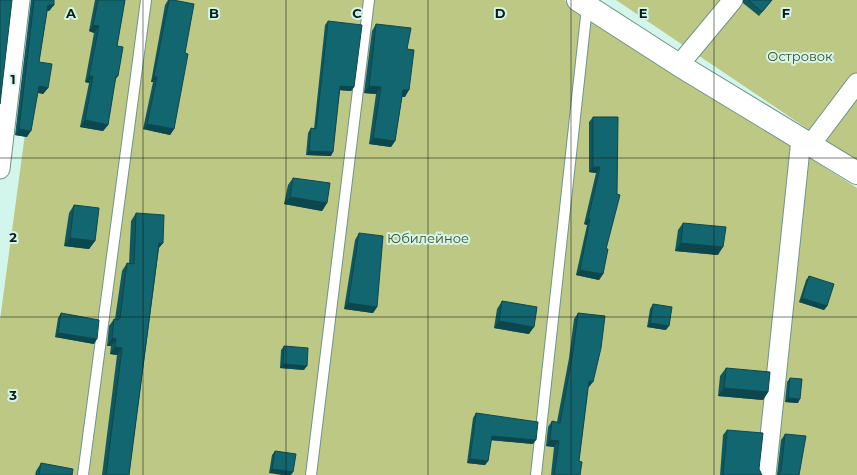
<svg xmlns="http://www.w3.org/2000/svg" width="857" height="475" font-family="Montserrat,sans-serif">
	<style>
		.green { fill: #bcc884 }
		.lines { fill: none; stroke-linecap: round; stroke-linejoin: round }
		.service-casing { stroke: #71938a; stroke-width: 12 }
		.minor-casing { stroke: #71938a; stroke-width: 21 }
		.tertiary-casing { stroke: #71938a; stroke-width: 24 }
		.service { stroke: #fff; stroke-width: 10 }
		.minor { stroke: #fff; stroke-width: 19 }
		.tertiary { stroke: #fff; stroke-width: 22 }
		.wall { fill: #0f5860 }
		.shaded-wall { fill: #0d474e }
		.building { fill: #126670; stroke: #0d474e }
		.grid { fill: none; stroke: #0e1b18; stroke-width: 1; stroke-opacity: 0.55 }
		.labels { text-anchor: middle; dominant-baseline: central; stroke-width: 4; stroke-linejoin: round; paint-order: stroke }
		.park-label { font-size: 13px; fill: #49511d; stroke: #d2f5ec }
		.grid-label { font-size: 13px; text-anchor: middle; font-weight: bold; fill: #0e1b18; stroke: #d2f5ec; stroke-width: 4; stroke-linejoin: round; paint-order: stroke }
	</style>
	<rect width="100%" height="100%" fill="#d2f5ec"/>
	<!-- green -->
	<path class="green" d="M43,0H564L620,38L857,188V475H0V320Z
		M616,0H857V162Z"/>
	<g class="lines">
		<!-- service casing -->
		<g class="service-casing">
			<path id="service" d="M83,475L146,0
				M311,475L369,0
				M536,475L587,7"/>
		</g>
		<!-- minor casing -->
		<g class="minor-casing">
			<path id="minor" d="M679,65L733,0
				M811,144L857,83
				M0,169L20,0
				M766,475L801,139"/>
		</g>
		<!-- tertiary casing -->
		<g class="tertiary-casing">
			<path id="tertiary" d="M578,0L679,65L857,173"/>
		</g>
		<!-- service -->
		<use href="#service" class="service"/>
		<!-- minor -->
		<use href="#minor" class="minor"/>
		<!-- tertiary -->
		<use href="#tertiary" class="tertiary"/>
	</g>
	<!-- wall -->
	<path class="wall" d="M31,0H54V5L49,11H47L39,62L48,88L43,94L38,93L27,137L15,135Z
		M95,0H125L117,46L118,76L115,80L108,125L103,131L80,127L89,83L85,82L94,33L89,31Z
		M168,0H173L174,129L170,135L143,129L153,82H151L165,5Z
		M743,0H772L759,16L743,3Z
		M328,21L354,87L351,91L340,90L331,156L306,155L308,133L311,128L314,129L325,25Z
		M376,24L407,49L405,97H402L395,141L391,147L369,144L376,94L364,93L372,31Z
		M593,117H618L606,249L603,274L599,280L576,275L587,225L584,224L596,173L589,172V122Z
		M293,178L327,203L322,211L284,204L288,185Z
		M74,205L95,241L89,249L64,246L69,213Z
		M136,213L163,243L159,248L129,475H102L117,355L110,354L111,346H107L109,326L114,319H115L122,271L127,263L129,264L131,221Z
		M683,223L718,255L675,251L678,230Z
		M359,233L377,307L373,313L344,309L355,240Z
		M809,276L827,306L824,310L799,302L806,280Z
		M502,301L529,334L494,328L497,309Z
		M653,304L666,330L647,327L650,309Z
		M61,313L94,344L55,337L58,318Z
		M578,313L589,387H588L579,461L580,475H551L554,447L546,446L548,427L552,421L557,422L569,358L574,319Z
		M284,346L304,370L280,368L281,350Z
		M726,368L768,392L763,400L718,396L720,376Z
		M790,378L798,403L785,402L787,382Z
		M476,413L533,444L491,440L488,461L485,465L467,463L473,418Z
		M727,430L762,475H720L723,435Z
		M785,434L799,475H777L781,440Z
		M275,451L293,472L269,473L272,455Z
		M41,463L72,475H35L36,471Z"/>
	<!-- shaded-wall -->
	<path class="shaded-wall" d="M48,5H54L49,11L44,10Z
		M93,25L99,26L94,33L89,31Z
		M89,76H93L89,83L85,82Z
		M154,76L157,77L153,82H151Z
		M39,86L48,88L43,94L35,92Z
		M340,86L354,87L351,91L337,90Z
		M369,86L381,87L376,94L364,93Z
		M403,90H409L405,97L398,96Z
		M85,120L108,125L103,131L80,127Z
		M147,124L174,129L170,135L143,129Z
		M19,129L31,131L27,137L15,135Z
		M373,138L395,141L391,147L369,144Z
		M309,151L333,152L331,156L306,155Z
		M593,167H600L596,173L589,172Z
		M290,197L327,203L322,211L284,204Z
		M588,219H590L587,225L584,224Z
		M70,238L95,241L89,249L64,246Z
		M159,243H163L157,250Z
		M681,243L723,247L718,255L675,251Z
		M580,270L603,274L599,280L576,275Z
		M802,298L827,306L824,310L799,302Z
		M348,303L377,307L373,313L344,309Z
		M499,321L534,327L529,334L494,328Z
		M650,323L669,326L666,330L647,327Z
		M58,333L97,339L94,344L55,337Z
		M112,338L116,339L111,346H107Z
		M115,347L122,348L117,355L110,354Z
		M283,364L307,366L304,370L280,368Z
		M589,381L593,382L589,387H585Z
		M724,388L768,392L763,400L718,396Z
		M788,398L800,399L798,403L785,402Z
		M492,436L536,440L533,444L489,440Z
		M550,440L559,441L554,447L546,446Z
		M470,459L488,461L485,465L467,463Z
		M272,469L293,472L291,475H282L269,473Z"/>
	<!-- building -->
	<path class="building" d="M0,0H12L0,104Z
		M34,0H54V5H48L39,62L52,64L48,88L39,86L31,131L19,129Z
		M98,0H125L117,46L123,47L118,76H116L108,125L85,120L93,76H89L99,26L93,25Z
		M169,0H173L194,4L185,53L188,54L174,129L147,124L157,77L154,76Z
		M748,0H772L762,12Z
		M328,21L362,25L354,87L340,86L333,152L309,151L311,128L316,129Z
		M376,24L411,28L407,49L414,50L409,90H403L395,141L373,138L381,87L369,86Z
		M593,117H618L617,194L620,195L606,249H608L603,274L580,270L590,219H588L600,167H593Z
		M293,178L330,183L327,203L290,197Z
		M74,205L99,208L95,241L70,238Z
		M136,213L164,215L163,243H159L129,475H106L122,348L115,347L116,339L112,338L114,319L118,320L120,318L127,263L134,264Z
		M683,223L726,227L723,247L681,243Z
		M359,233L383,236L377,307L348,303Z
		M809,276L834,284L827,306L802,298Z
		M502,301L537,307L534,327L499,321Z
		M653,304L672,307L669,326L650,323Z
		M61,313L99,320L97,339L58,333Z
		M578,313L605,316L601,348L593,382L589,381L579,461L582,462L580,475H554L559,441L550,440L552,421L560,423L573,352Z
		M284,346L308,348L307,366L283,364Z
		M726,368L770,372L768,392L724,388Z
		M790,378L802,379L800,399L788,398Z
		M476,413L538,422L536,440L492,436L488,461L470,459Z
		M727,430L763,433L759,469L762,475H723Z
		M785,434L806,436L799,475H778L781,471Z
		M275,451L296,454L293,472L272,469Z
		M41,463L73,469L72,475H39Z"/>
	<!-- grid -->
	<path class="grid" d="M143,0V475M286,0V475M428,0V475M571,0V475M714,0V475M0,158H857M0,317H857"/>
	<g class="labels">
		<!-- park labels -->
		<g class="park-label">
			<text x="800" y="56">Островок</text>
			<text x="428" y="238">Юбилейное</text>
		</g>
	</g>
	<g class="grid-label">
		<text x="71" y="18">A</text>
		<text x="214" y="18">B</text>
		<text x="357" y="18">C</text>
		<text x="500" y="18">D</text>
		<text x="643" y="18">E</text>
		<text x="786" y="18">F</text>
		<text x="13" y="84">1</text>
		<text x="13" y="242">2</text>
		<text x="13" y="400">3</text>
	</g>
</svg>
